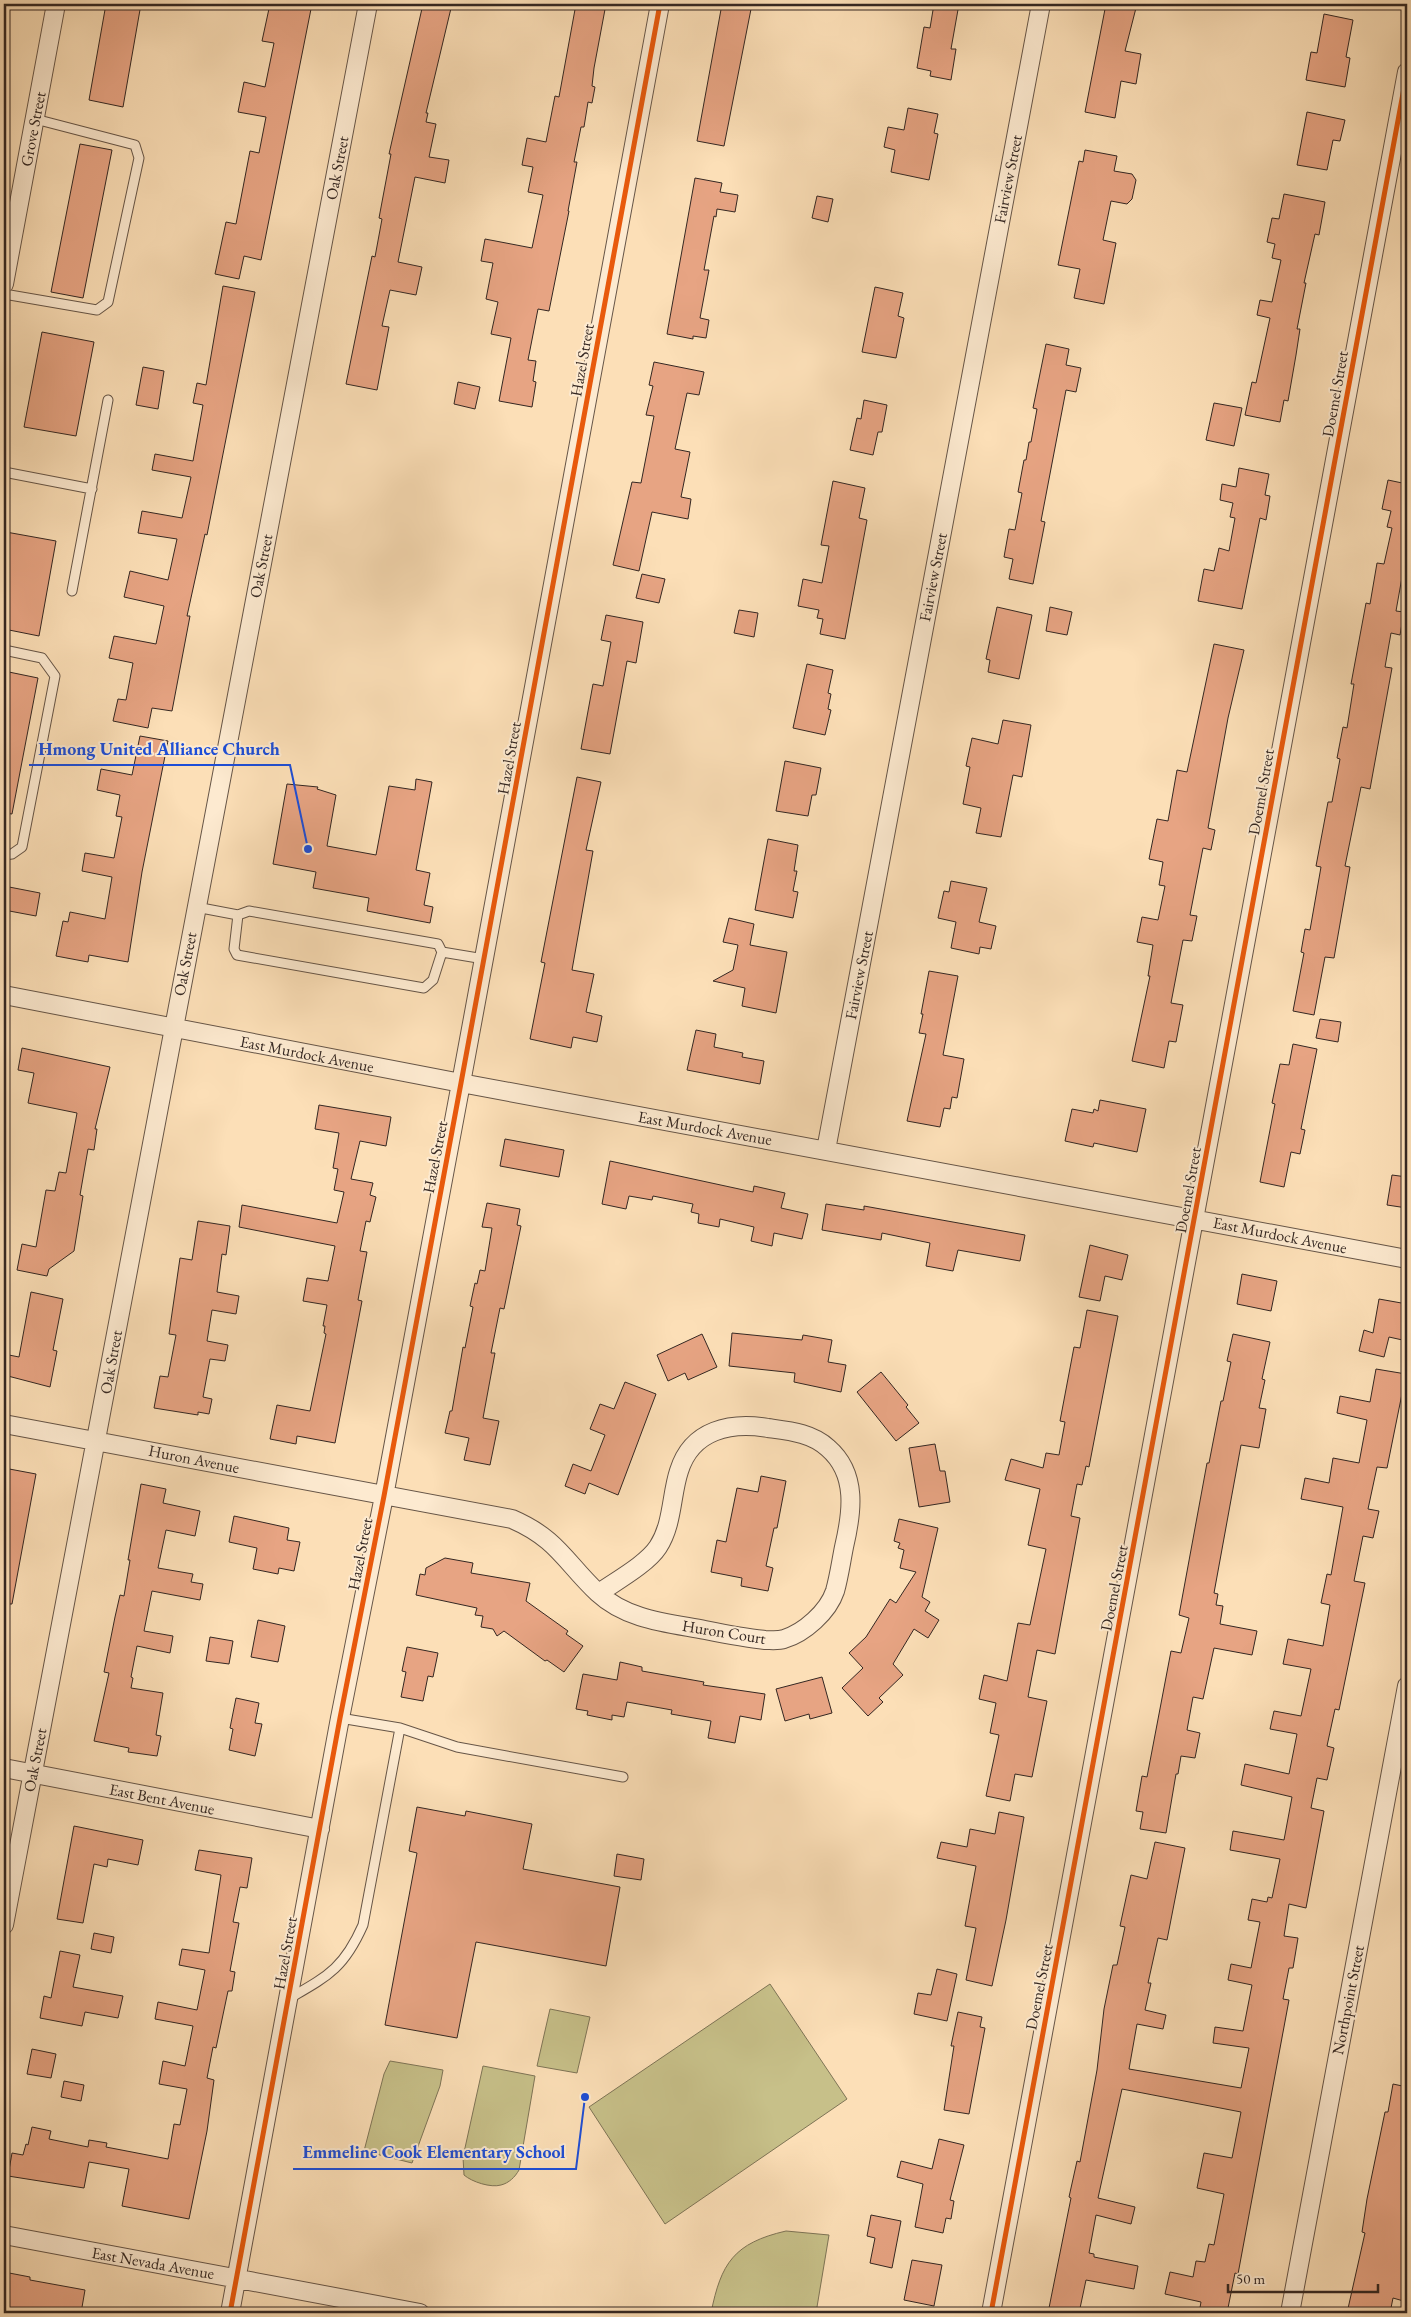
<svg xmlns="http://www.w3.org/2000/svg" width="1411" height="2317" font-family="'EB Garamond',serif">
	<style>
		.green { fill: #c7c089; stroke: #7e7456 }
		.building { fill: #e7a483; stroke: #342722 }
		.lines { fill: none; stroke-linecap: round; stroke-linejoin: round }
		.service-casing { stroke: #665547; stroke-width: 11 }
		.minor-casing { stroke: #665547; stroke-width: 20 }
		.service { stroke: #fdead0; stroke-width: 9 }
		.minor { stroke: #fdead0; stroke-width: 18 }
		.cycleway-casing { stroke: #fdead0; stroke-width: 8 }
		.cycleway { stroke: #e8590c; stroke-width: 5 }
		.labels { text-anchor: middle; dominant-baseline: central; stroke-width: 4; stroke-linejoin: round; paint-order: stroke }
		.street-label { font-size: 16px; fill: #342722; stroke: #fdead0 }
		.leader { fill: none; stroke: #1d4ed8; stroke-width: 2 }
		.callout-dot { fill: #1d4ed8; stroke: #fdead0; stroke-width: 2 }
		.callout-label { font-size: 18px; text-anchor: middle; font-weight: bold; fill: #1d4ed8; stroke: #fdead0; stroke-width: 4; stroke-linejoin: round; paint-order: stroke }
	</style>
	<rect width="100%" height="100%" fill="#fcdfb7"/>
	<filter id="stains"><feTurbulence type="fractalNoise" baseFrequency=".004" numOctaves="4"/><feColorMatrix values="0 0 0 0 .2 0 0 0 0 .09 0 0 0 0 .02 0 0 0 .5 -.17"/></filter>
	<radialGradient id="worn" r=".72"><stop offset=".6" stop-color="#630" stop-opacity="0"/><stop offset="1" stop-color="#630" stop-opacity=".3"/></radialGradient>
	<!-- green -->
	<path class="green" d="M770,1984L847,2099L665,2224L589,2107Z
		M550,2009L590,2017L577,2073L537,2066Z
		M390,2061L443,2070L440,2086L412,2163L364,2151L384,2074Z
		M483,2066L535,2076L519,2170C515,2177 509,2183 501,2185C491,2188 472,2182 464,2175L463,2157Z
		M786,2231L829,2235L816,2313H711C721,2263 734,2243 786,2231Z"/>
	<!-- building -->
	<path class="building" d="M106,4H141L123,107L89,100Z
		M270,4H312L261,260L244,256L239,279L215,274L226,222L236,224L250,151L259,153L266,117L238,112L244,82L265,87L274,43L262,41Z
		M423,4H452L426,113H428L426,122L436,124L429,157L449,160L445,183L415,177L398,262L422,267L416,295L390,290L382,326L389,327L377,390L346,384L372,256L375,257L382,219L379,218L391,154H389Z
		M576,4H606L594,68L592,86L595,87L592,103L588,102L584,127H581L574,162H577L568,211H569L549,311L538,309L528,360L536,361L533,381L536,382L532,407L499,401L511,338L491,334L498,302L486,299L493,263L481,261L485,239L532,248L543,195L528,192L533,167L522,165L527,138L546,142L555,96L559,97Z
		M722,4H752L724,146L697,141Z
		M934,4H959L951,49H956L951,80L930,76L931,71L917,68L924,27L930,28Z
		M1106,4H1137L1125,51L1141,54L1136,84L1121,81L1115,118L1085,112Z
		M1324,14L1353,20L1346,57L1350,58L1345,87L1306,80L1311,52L1317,53Z
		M908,108L938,114L934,133L938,134L929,180L891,172L895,150L884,147L888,127L904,130Z
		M1307,112L1345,120L1340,141L1333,140L1327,170L1297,165Z
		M80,144L112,150L83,298L51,292Z
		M1085,150L1117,156L1114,171L1132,174L1136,180L1132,199L1127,204L1111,201L1103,240L1116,243L1104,304L1074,298L1080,269L1058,265L1079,161L1083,162Z
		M695,178L722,183L720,192L738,195L735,212L717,209L716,217L714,216L704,270H709L700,318L709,320L706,338L693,336V339L667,334Z
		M1284,194L1325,202L1319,235L1315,234L1304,283H1306L1297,329H1300L1296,355L1288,401L1284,400L1280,422L1245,415L1252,382L1256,383L1270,318L1257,315L1260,300L1272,302L1281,260L1272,258L1275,244L1267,242L1272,218L1279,219Z
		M817,196L833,199L828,222L812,218Z
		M223,286L255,292L207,535L205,534L187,616H190L172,711L152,708L148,728L113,721L118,699L126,700L133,663L109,658L114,636L156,644L164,606L124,597L130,571L168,580L177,539L138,533L142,511L182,518L191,477L152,470L155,454L193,461L203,405L193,403L197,383L206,385Z
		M875,287L903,293L898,316L904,318L896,358L862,352Z
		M42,332L94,342L76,436L24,427Z
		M1046,344L1069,349L1066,365L1081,368L1076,392L1066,390L1041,521L1045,522L1033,584L1009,579L1013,559L1004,557L1009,529L1015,530L1022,493L1018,492L1024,460H1026L1029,442H1031L1037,409L1033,408Z
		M654,362L704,372L699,395L687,393L675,449L690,452L681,497L691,499L688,519L652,512L639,571L613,565L632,482L641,483L654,416L646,415L653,386L649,385Z
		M143,367L164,371L158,409L136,405Z
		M458,382L480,387L475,409L454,404Z
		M864,400L887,405L882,432H878L873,455L850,450L857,418L861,419Z
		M1214,403L1242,408L1234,446L1206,440Z
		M1239,468L1269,474L1265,495L1270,496L1266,520L1260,518L1242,609L1198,601L1204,569L1214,571L1219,548L1229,551L1235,518L1230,517L1233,503L1220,500L1222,484L1236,487Z
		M1388,480L1407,484V549L1396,611L1404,612L1400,635L1391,633L1385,667L1392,668L1370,789L1361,787L1345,866L1350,867L1334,958L1325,957L1314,1015L1293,1011L1304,953L1301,952L1305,929L1310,930L1321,867L1316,866L1328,802H1332L1340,759L1337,758L1343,727L1347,728L1354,684H1351L1366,603L1370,604L1377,563L1384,564L1392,528L1387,527L1391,511L1382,509Z
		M833,481L865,488L859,518L867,520L845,639L820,634L823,619L817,618L819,610L798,606L803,579L822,583L829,546L821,545Z
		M6,532L56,541L39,636L4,629V542Z
		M642,574L665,579L659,603L636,598Z
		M997,607L1032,615L1019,679L988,672L990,660L986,659Z
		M1050,607L1072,612L1067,635L1046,631Z
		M739,610L758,613L754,637L734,633Z
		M606,615L643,622L636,663L627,661L610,754L581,749L593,684L603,686L611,642L601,640Z
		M1214,644L1244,650L1228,718L1208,828L1215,830L1211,850L1203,848L1190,915L1197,916L1192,941L1183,940L1171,1003L1183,1005L1176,1042L1169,1041L1164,1068L1132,1061L1150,976H1148L1153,945L1137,942L1142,917L1158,920L1165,886L1159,885L1163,862L1149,859L1157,819L1168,821L1177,770L1187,772Z
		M807,664L833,670L828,693L831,694L828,709L831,710L825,735L793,728Z
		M4,671L38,678L12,814L4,813Z
		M1003,720L1031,725L1022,777L1013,775L1001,837L976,833L981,808L963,804L970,767L966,766L972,738L998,744Z
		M140,736L168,741L142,872L128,962L89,955L88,962L56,956L63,921L68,922L70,912L105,919L112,877L82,871L85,853L114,858L122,817L116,816L120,795L97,790L101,769L132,775Z
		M785,761L821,768L816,795H812L808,816L776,811Z
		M577,777L601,782L586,850L593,851L572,970L594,974L586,1012L602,1016L597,1042L573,1037L571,1048L530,1039L545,963L541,962Z
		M416,779L432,782L416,870L430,873L424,905L433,907L430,923L367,911L369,898L313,888L316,872L273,864L287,784L318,787L317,789L336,795L327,846L376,855L389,786L415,790Z
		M768,839L798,845L794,871H797L793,891L798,892L793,918L755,910Z
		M951,881L987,888L979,922L996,926L991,949L980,947L979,954L951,948L956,922L938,918L944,891L949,892Z
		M4,886L40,893L36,916L4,910Z
		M729,918L754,924L750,945L787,952L776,1013L742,1006L745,988L713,981L733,970L738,945L723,942Z
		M929,971L958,976L943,1055L964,1059L957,1098L952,1097L950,1109L944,1108L940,1127L907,1121L926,1034L919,1033L923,1014H921Z
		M1320,1019L1341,1022L1338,1042L1316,1038Z
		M696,1030L716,1034L714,1047L743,1053L742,1057L764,1061L760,1084L687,1070Z
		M1293,1044L1317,1049L1301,1129L1305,1130L1300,1154L1291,1152L1284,1187L1260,1182L1275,1104L1272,1103L1280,1064L1289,1065Z
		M22,1048L110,1067L95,1129H97L94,1150L88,1149L80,1195L83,1196L74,1251L49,1269L47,1276L17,1270L22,1244L36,1247L46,1190L55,1191L59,1172L66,1173L77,1113L28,1103L34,1073L18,1070Z
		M1100,1100L1146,1109L1137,1152L1094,1143L1093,1147L1065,1141L1072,1109L1093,1113L1094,1109L1098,1111Z
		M319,1105L391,1117L386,1146L360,1141L351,1179L373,1183L370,1195L376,1197L370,1222L366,1221L360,1251L367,1252L358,1300L362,1301L335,1443L297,1436L296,1444L270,1439L277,1405L310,1411L326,1334L324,1333L325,1326H323L327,1305L303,1301L307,1278L328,1281L335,1246L239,1227L242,1205L337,1223L344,1192L334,1190L338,1169L333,1168L339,1133L315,1129Z
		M505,1139L564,1150L559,1177L500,1166Z
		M610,1161L753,1192L754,1186L785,1193L781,1208L808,1214L802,1239L774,1233L772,1246L751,1241L754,1227L720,1219L719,1227L698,1223L699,1214L691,1212L693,1204L653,1196L652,1200L629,1196L626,1209L602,1204Z
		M1392,1175L1407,1177V1208L1387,1205Z
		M487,1203L520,1209L517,1225L521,1226L504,1309L500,1308L491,1353H495L483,1418L499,1421L490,1465L464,1460L469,1438L445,1433L450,1411H452L463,1347L465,1348L473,1307L470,1306L475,1283L477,1284L480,1270L485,1271L492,1228L482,1227Z
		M826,1204L864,1210V1206L1025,1235L1020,1261L958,1250L953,1271L926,1266L930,1243L882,1233L881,1240L822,1230Z
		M198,1221L230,1226L226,1255L222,1254L217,1292L239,1296L236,1314L212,1310L207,1341L228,1345L225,1361L210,1359L203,1397L212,1399L209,1414L198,1412V1415L154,1408L160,1376L168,1377L176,1335L169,1334L180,1258L192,1260Z
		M1090,1245L1128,1255L1122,1280L1105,1276L1100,1301L1079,1297Z
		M1242,1274L1277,1281L1271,1311L1237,1304Z
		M31,1292L63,1299L53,1350L57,1351L50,1387L4,1375V1354L19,1357Z
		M1379,1299L1407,1304V1341L1389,1337L1384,1357L1359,1351L1364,1330L1373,1333Z
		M1087,1310L1118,1316L1089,1467L1086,1466L1082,1485L1077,1484L1071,1516L1080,1518L1055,1654L1037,1650L1028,1697L1047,1701L1032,1777L1015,1774L1010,1801L986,1796L999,1735L990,1733L996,1703L979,1699L984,1675L1007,1681L1018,1623L1030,1625L1046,1549L1028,1545L1040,1489L1005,1480L1011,1459L1043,1468L1046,1453L1059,1455L1065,1422L1060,1421L1074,1347L1080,1348Z
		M732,1333L802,1340L803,1335L832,1340L828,1362L846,1365L841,1392L794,1382L795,1373L729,1366Z
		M702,1334L717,1367L688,1380L685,1373L668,1381L657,1355Z
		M1233,1334L1270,1342L1262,1379L1265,1380L1259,1408L1266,1409L1259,1448L1241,1445L1214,1593L1218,1594L1216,1605L1223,1606L1220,1624L1257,1631L1252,1655L1214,1648L1203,1699L1193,1697L1187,1730L1200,1733L1195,1758L1181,1756L1178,1774H1176L1166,1833L1140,1829L1143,1812L1136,1811L1142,1776L1147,1777L1171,1651L1181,1653L1189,1618L1179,1615L1207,1463H1209L1221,1401H1223L1231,1362L1227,1361Z
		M1376,1369L1406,1374L1387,1468L1377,1467L1368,1509L1379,1511L1373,1538L1363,1536L1354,1581L1365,1583L1339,1710L1335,1709L1327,1746L1334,1748L1327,1780L1317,1778L1311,1808L1324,1811L1306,1908L1289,1904L1284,1936L1298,1938L1293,1968H1289L1283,1999L1289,2000L1238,2274L1235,2273L1227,2313H1199L1201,2302L1165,2294L1170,2272L1193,2277L1196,2261L1205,2262L1209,2244L1214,2245L1224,2194L1197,2188L1204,2153L1232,2158L1241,2112L1122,2089L1098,2198L1135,2207L1131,2224L1096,2215L1089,2253L1094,2254V2257L1138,2266L1134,2289L1086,2280L1079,2313H1048L1071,2198L1069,2197L1077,2161L1080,2162L1097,2070L1104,2009L1113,1965H1117L1125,1927L1120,1926L1131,1875L1147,1879L1155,1842L1185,1848L1167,1940L1158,1938L1148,1983H1151L1145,2010L1166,2015L1163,2029L1137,2024L1129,2069L1241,2088L1249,2048L1213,2043L1215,2027L1243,2031L1252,1985L1228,1980L1231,1964L1251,1968L1260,1922L1248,1920L1252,1899L1267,1902L1268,1897L1272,1898L1280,1859L1230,1850L1233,1831L1284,1840L1292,1797L1241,1785L1245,1764L1289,1774L1297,1734L1270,1729L1274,1711L1301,1716L1311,1669L1283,1664L1288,1639L1323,1646L1330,1605L1321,1603L1327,1574L1331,1575L1343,1507L1301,1499L1305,1478L1329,1483L1333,1458L1359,1463L1367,1420L1337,1413L1340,1396L1370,1402Z
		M881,1372L908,1405L906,1407L919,1423L896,1441L857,1392Z
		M625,1382L656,1394L618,1495L589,1483L585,1494L565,1486L573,1464L591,1471L605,1435L590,1429L600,1404L614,1409Z
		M935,1444L940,1471H945L950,1502L919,1507L909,1448Z
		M4,1468L36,1474L12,1604H4V1514L6,1499L4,1498Z
		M761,1476L786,1481L777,1528H774L766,1566L773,1568L768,1591L741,1586L742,1578L711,1572L717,1540L726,1542L737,1488L758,1492Z
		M141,1484L166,1489L163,1503L200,1511L195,1536L166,1530L158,1568L193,1574L191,1582L203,1584L200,1600L152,1591L144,1631L173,1636L170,1653L137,1646L131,1677L133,1678L131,1688L163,1693L156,1735L161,1736L157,1756L128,1752L129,1748L94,1741L109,1673L104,1672L115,1617L120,1595L124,1596L130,1560H128Z
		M234,1516L289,1528L287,1540L300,1542L294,1571L279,1568L278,1574L253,1569L257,1548L229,1542Z
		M899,1519L938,1528L922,1597L930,1602L925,1611L939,1620L928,1638L914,1629L893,1664L903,1675L879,1698L883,1702L868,1716L842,1688L863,1668L849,1653L866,1637L890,1599L896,1603L916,1572L900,1568L904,1550L898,1548L900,1543L894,1541Z
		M445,1558L473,1563L471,1573L530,1583L526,1601L568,1631L566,1634L583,1646L564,1672L547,1660L545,1661L504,1631L497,1636L493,1629L481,1627L483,1616L475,1615L477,1608L416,1595L420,1574L425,1575L426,1568Z
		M258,1620L285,1626L278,1662L251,1657Z
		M210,1637L233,1641L229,1664L206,1661Z
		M407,1647L438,1653L433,1677L428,1676L423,1701L401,1697L406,1672L402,1671Z
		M620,1662L642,1667V1671L704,1682L703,1685L765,1694L761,1720L740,1716L735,1743L708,1738L711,1721L671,1714L672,1710L627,1702L624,1717L612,1715V1720L587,1715L588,1711L576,1709L583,1674L617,1680Z
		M822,1677L832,1713L810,1719L809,1714L785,1721L776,1689Z
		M236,1698L259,1703L255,1723L262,1724L255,1756L229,1750L233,1729L230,1728Z
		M417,1807L465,1816L466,1811L532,1824L523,1869L620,1887L606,1966L476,1942L457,2038L385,2025L417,1853L409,1851Z
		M999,1812L1024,1817L1006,1920L992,1986L966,1980L976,1928L965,1926L976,1866L937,1858L941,1842L967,1847L970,1829L995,1834Z
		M74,1826L143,1840L138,1865L108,1859L107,1867L94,1864L83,1923L57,1919Z
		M199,1850L252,1858L247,1888L240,1887L233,1922L239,1923L230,1971L235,1972L232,1991H228L216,2048L213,2047L207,2078L214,2080L207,2131L189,2219L122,2206L129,2169L89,2162L84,2188L8,2176L12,2153L23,2155L26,2144L28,2145L32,2127L51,2131L49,2139L88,2147L89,2140L107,2143L106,2147L168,2159L174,2124L180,2125L187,2089L159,2084L163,2061L185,2066L193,2026L155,2019L158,2002L197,2010L205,1970L179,1965L182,1949L209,1953L221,1875L195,1870Z
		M617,1854L644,1859L641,1880L614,1876Z
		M94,1933L114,1937L111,1953L91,1949Z
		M60,1951L80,1955L73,1987L123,1996L118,2018L85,2012L82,2026L40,2018L44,1996L51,1998Z
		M937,1969L957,1974L947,2021L914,2014L918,1993L931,1995Z
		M958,2012L982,2017L980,2027L985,2028L969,2114L944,2110L954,2046H951Z
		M32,2049L56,2054L51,2078L27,2074Z
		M64,2081L84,2085L81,2101L61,2097Z
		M1393,2084L1407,2087V2302L1393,2298L1390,2313H1347L1365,2233L1362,2232L1367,2199L1385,2112H1388Z
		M939,2139L964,2145L950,2200L954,2201L951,2219L946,2218L943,2233L915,2227L923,2184L897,2177L901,2161L932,2169Z
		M871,2215L901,2221L892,2268L870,2263L875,2238L867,2236Z
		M912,2260L942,2265L934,2306L904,2300Z
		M4,2272L30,2277V2280L85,2290L81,2313H4Z"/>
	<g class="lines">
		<!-- service casing -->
		<g class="service-casing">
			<path id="service" d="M4,294L97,310L108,302L139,158L135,145L35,119
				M4,472L92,489
				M72,591L108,400
				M4,650L42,658L55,676L22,847L12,854L4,855
				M196,907L238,915L249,911L438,944L442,952L433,980L424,988L237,955L234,949L238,915
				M442,952L484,959
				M400,1728L457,1747L623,1777
				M290,1998C328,1976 344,1968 363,1925L400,1728L340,1718"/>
		</g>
		<!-- minor casing -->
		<g class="minor-casing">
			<path id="minor" d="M4,284L56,4
				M4,995L461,1083L1407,1259
				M826,1150L1041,4
				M4,1424L512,1519C558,1539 565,1562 598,1593C627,1620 668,1623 705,1630C725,1634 745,1638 765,1640C771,1640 778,1641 784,1639C804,1633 828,1612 835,1591C839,1577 841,1562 844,1547C852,1513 858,1474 828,1448C812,1433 790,1431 768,1428C731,1422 692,1429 679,1471C671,1495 673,1524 658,1547C647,1564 616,1581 599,1593
				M4,1768L320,1829
				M4,1925L368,4
				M4,2235L420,2313
				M230,2313L340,1718L384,1496L461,1083L660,4
				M991,2313L1407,72
				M1290,2313L1407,1686"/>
		</g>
		<!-- service -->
		<use href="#service" class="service"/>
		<!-- minor -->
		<use href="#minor" class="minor"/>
		<!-- cycleway casing -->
		<g class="cycleway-casing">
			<path id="cycleway" d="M230,2313L340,1718L384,1496L461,1083L660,4
				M991,2313L1407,72"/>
		</g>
		<!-- cycleway -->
		<use href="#cycleway" class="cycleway"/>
	</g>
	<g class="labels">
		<!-- street labels -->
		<g class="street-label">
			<text transform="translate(33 129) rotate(-79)">Grove Street</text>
			<text transform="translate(337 168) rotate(-79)">Oak Street</text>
			<text transform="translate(1008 179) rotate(-79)">Fairview Street</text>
			<text transform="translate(582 360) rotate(-80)">Hazel Street</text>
			<text transform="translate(1335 394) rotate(-80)">Doemel Street</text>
			<text transform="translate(261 566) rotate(-79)">Oak Street</text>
			<text transform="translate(933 577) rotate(-79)">Fairview Street</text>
			<text transform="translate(509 758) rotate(-80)">Hazel Street</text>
			<text transform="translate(1261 792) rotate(-80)">Doemel Street</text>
			<text transform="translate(185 964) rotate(-79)">Oak Street</text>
			<text transform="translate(859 975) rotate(-79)">Fairview Street</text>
			<text transform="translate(307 1054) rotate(11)">East Murdock Avenue</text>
			<text transform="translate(705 1128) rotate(10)">East Murdock Avenue</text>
			<text transform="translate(435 1157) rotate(-79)">Hazel Street</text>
			<text transform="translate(1188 1190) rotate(-80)">Doemel Street</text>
			<text transform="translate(1280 1235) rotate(11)">East Murdock Avenue</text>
			<text transform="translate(111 1362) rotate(-80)">Oak Street</text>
			<text transform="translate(194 1459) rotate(11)">Huron Avenue</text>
			<text transform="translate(360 1554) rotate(-79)">Hazel Street</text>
			<text transform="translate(1114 1588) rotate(-79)">Doemel Street</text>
			<text transform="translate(724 1632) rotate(9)">Huron Court</text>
			<text transform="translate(35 1760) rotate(-79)">Oak Street</text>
			<text transform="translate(162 1799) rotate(11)">East Bent Avenue</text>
			<text transform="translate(285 1953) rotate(-80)">Hazel Street</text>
			<text transform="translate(1039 1987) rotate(-79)">Doemel Street</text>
			<text transform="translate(1348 2000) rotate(-79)">Northpoint Street</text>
			<text transform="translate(153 2263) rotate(10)">East Nevada Avenue</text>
		</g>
	</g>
	<!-- callouts -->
	<path class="leader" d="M308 849L290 765H29M585 2097L576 2169H293"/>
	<g class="callout-dot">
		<circle cx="308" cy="849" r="5"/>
		<circle cx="585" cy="2097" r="5"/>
	</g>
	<g class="callout-label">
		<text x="159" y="755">Hmong United Alliance Church</text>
		<text x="434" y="2158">Emmeline Cook Elementary School</text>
	</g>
	<!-- margin -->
	<rect width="1411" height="2317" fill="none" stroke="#fcdfb7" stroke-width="20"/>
	<rect x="5" y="5" width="1401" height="2307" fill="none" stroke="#342722" stroke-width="2.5"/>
	<rect x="10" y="10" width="1391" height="2297" fill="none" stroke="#342722"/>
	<!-- scale -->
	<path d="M1228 2284v8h150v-8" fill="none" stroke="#342722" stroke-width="2.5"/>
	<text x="1236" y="2284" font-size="15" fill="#342722" stroke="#fdead0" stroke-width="4" paint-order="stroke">50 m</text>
	<rect width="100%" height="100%" filter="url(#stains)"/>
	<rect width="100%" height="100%" fill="url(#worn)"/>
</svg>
